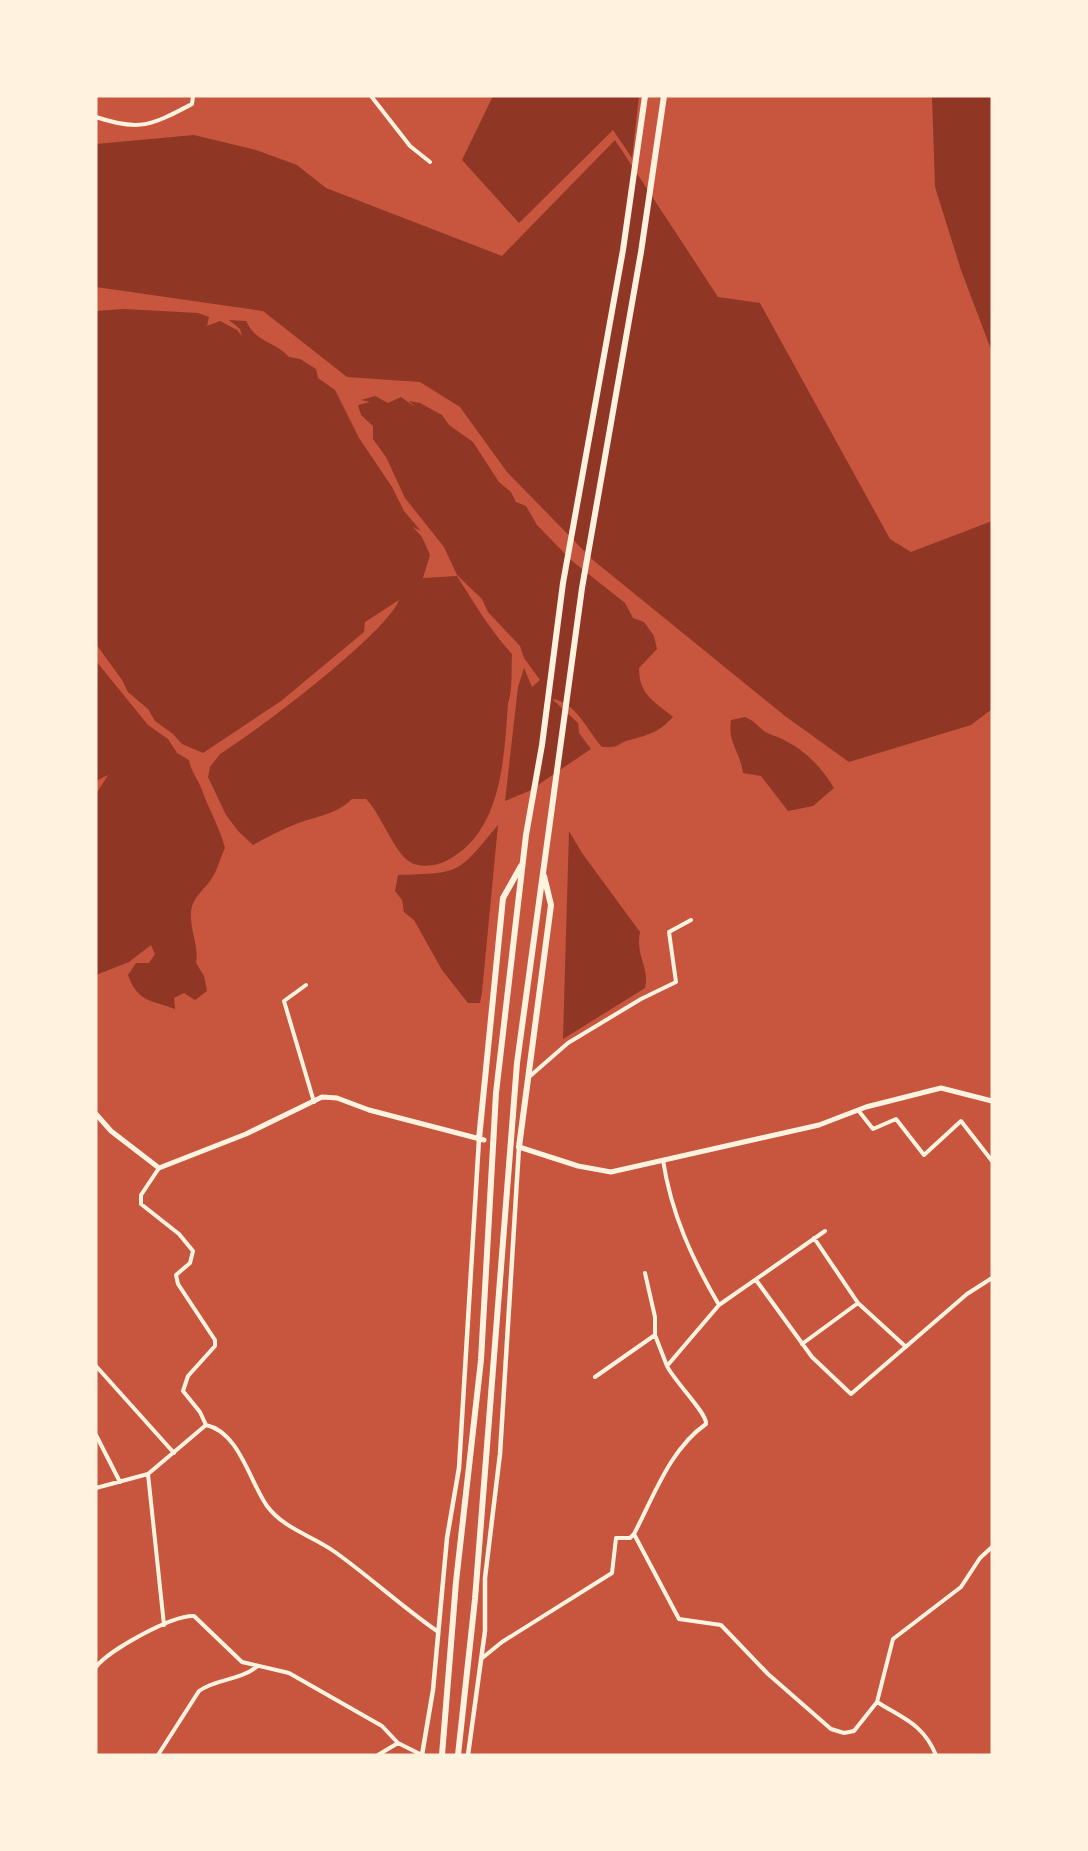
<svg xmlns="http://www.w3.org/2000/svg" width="1088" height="1851" font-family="Poppins,sans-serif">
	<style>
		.water { fill: #8f3625 }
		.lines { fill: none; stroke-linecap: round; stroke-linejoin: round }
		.minor { stroke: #fff3e0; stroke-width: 4 }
		.tertiary { stroke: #fff3e0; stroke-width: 4.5 }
		.secondary { stroke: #fff3e0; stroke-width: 5 }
		.trunk { stroke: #fff3e0; stroke-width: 6 }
	</style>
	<rect width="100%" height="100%" fill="#c8553d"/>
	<!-- water -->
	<path class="water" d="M493,96H639L632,158L613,130L519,223L462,160Z
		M932,96H992V352L961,270L935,187Z
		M194,135L256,150L297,165L326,188L502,256L615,140L718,297L760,303L890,539L911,552L992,521V709L971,725L849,762L785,716L593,560L507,472L460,407L420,382L347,377L263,311L96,287V144Z
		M124,309L198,313L209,317L207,326L220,321L237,330L242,336L240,329L229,320L246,321C257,344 273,340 289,357L300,359L316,369L318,378L335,390L359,438L392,487L404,511L421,531L413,527L422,537L430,555L423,578L457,576C474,603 490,630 512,654C511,670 513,689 508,703C504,759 502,833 446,861C436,866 419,868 410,862C395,854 380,812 366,799H352C336,815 316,816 296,824C281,830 267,837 253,845L238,831L226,815L208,777L210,767L220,754C256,732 386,634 399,600L365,622L364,632L281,701L203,753L182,744L173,734L155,721L148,709L128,692L122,680L96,644V311Z
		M375,396L388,403L401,397L415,407L409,401L420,403L442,415L449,425L473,442L499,482L511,492L516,502L526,506L537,525L572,561L625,603L633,618L644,622L654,636L657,649L639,668C639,695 654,701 673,717C658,733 650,734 630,740C616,743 623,748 602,747C587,730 576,702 552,699L578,723L579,733L591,749L529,791L505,801L518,687L524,668L532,687L540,680L524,658L520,646L488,612L482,599L457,575L444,547L405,498L386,457L373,439V426L361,415L358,405L370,402L361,400Z
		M96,661L148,725L168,739L177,753L189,760C191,772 198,779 202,790C209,810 220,828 225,848C220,858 218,869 212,878C203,892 190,898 191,917C191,933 199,947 196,963L204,976L207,991L195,1000L184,993L174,998L175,1009C152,1000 138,1003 128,975L136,963H149L155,954L151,945L129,962L96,975V794L108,775L96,781Z
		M745,717C755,721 755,724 763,730C768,735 778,736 784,740C806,751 822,768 834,788L813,806L788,811L761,776L743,773C740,751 727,742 731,720Z
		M498,825L482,992L480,1003H468L442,970L414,920L404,912L402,900L395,891L398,875C462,873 457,874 498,825Z
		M569,831L582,853L640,932C635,955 650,968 645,988L563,1039Z"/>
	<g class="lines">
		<!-- minor -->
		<path class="minor" d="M371,96L410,146L430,162
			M96,117C140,132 152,125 192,104L193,96
			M306,985L284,1001L314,1102
			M529,1077L568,1043L641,999L676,982L669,932L691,920
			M858,1110L873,1129L896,1119L924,1155L961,1121L992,1161
			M663,1160C671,1213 692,1259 719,1305L667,1366C674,1381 708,1414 706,1424C670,1449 654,1496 634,1534L679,1619L721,1625L768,1674L831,1729L844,1733L854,1731L877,1702L893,1639L961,1587L980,1558L992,1547
			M814,1238L858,1303L906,1347
			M645,1273L655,1317V1335L667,1366
			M756,1280L812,1357L851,1394L967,1294L992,1278
			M719,1305L825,1231
			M802,1344L858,1303
			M96,1366L174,1453
			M595,1377L655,1335
			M206,1425C239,1432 249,1480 267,1506C284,1529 313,1536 335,1552C370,1577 401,1606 437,1631
			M96,1435L120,1482
			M148,1474L164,1625
			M96,1488L148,1474L206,1425L200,1412L183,1391L188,1376L215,1346V1340L178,1284L176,1275L190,1263L193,1251L179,1234L141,1204V1195L159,1168
			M481,1659L502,1642L612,1573L616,1538H630L634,1534
			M96,1667C109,1650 172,1615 194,1616L242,1662L289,1673L382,1726L398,1743
			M877,1702C904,1719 923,1724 936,1755
			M158,1755L199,1691C217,1678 237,1682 258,1666
			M378,1755L398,1743L422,1755"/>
		<!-- tertiary -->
		<path class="tertiary" d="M422,1755L433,1690L447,1538L459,1468L479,1139
			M468,1755L485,1631V1578L500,1454L519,1147"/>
		<!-- secondary -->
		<path class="secondary" d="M96,1114L111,1131L159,1168L246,1134L322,1097L337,1098L369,1110L484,1140
			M519,1147L578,1166L611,1172L819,1125L866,1107L941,1088L992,1101"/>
		<!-- trunk -->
		<path class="trunk" d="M479,1139L503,898L521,866
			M519,1147L551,905L544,876
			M442,1755L456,1582L481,1360L496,1093L526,835L542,745L563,583L623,250L645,96
			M458,1755L475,1599L517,1063L582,588L641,252L664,96"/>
	</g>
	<!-- border -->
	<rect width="1088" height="1851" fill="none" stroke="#fff3e0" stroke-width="195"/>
</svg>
